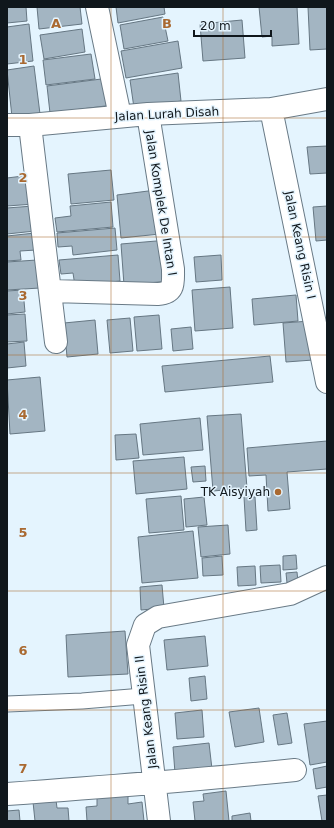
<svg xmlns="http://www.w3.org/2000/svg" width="334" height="828" font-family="'DejaVu Sans',sans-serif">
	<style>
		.building { fill: #a3b5c2; stroke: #667783 }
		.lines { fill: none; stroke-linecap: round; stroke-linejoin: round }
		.lane-casing { stroke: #697a86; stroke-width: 17 }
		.street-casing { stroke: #697a86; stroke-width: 24 }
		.lane { stroke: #fff; stroke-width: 15 }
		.street { stroke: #fff; stroke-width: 22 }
		.grid { fill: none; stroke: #a96931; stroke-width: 1; stroke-opacity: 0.55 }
		.poi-dot { fill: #a96931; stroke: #e4f4fe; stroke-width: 1.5 }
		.labels { text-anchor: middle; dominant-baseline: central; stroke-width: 3; stroke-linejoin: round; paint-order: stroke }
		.street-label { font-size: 12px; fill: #10171c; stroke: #e4f4fe }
		.poi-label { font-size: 12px; fill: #10171c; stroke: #e4f4fe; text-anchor: end }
		.grid-label { font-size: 13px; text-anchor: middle; font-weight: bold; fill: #a96931; stroke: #e4f4fe; stroke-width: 3; stroke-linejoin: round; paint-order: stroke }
	</style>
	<rect width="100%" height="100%" fill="#e4f4fe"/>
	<!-- building -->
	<path class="building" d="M7,7H26L27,21L7,23Z
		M37,7H80L82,24L39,29Z
		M116,7H164L165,14L118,23Z
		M259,7H297L299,44L272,46V36L262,37Z
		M308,7H327V49L310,50Z
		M163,17L168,41L124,49L120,25Z
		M242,20L245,58L203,61L200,24Z
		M29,24L33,61L7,64V27Z
		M82,29L85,52L44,59L40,35Z
		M178,41L182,68L126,78L121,51Z
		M91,54L95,79L46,85L43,60Z
		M34,66L40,114L12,117L7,70Z
		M178,73L181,101L134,108L130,80Z
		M109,78L113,105L50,113L47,86Z
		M327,146V173L310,174L307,147Z
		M111,170L114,200L71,204L68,174Z
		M31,175L34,204L7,206V178Z
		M156,190L160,234L121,238L117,195Z
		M111,202L113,227L57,232L55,218L71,216L70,206Z
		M33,206L35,231L7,234V208Z
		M327,206V240L316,241L313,207Z
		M115,228L117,250L73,255L72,246L58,247L57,233Z
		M35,233L36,250L20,251L21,260L7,261V236Z
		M168,240L171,281L124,285L121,244Z
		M118,255L120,281L75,286L73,273L61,274L59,260Z
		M221,255L222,280L196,282L194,257Z
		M37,260L40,288L7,290V262Z
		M230,287L233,328L195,331L192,290Z
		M23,290L25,312L7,314V291Z
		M296,295L298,321L254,325L252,299Z
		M25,314L27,341L7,342V315Z
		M159,315L162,349L137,351L134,317Z
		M130,318L133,351L110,353L107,320Z
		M95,320L98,354L67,357L64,323Z
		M310,321L313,360L286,362L283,323Z
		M191,327L193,349L173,351L171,329Z
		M24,342L26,366L7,368V344Z
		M270,356L273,382L165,392L162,366Z
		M40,377L45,431L10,434L7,380Z
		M241,414L247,488L213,491L207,416Z
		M200,418L203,450L143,455L140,424Z
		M136,434L139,458L116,460L115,435Z
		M327,441V469L287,472L290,509L268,511L266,475L249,476L247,448Z
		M184,457L187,489L136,494L133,461Z
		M205,466L206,481L193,482L191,467Z
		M181,496L184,530L149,533L146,499Z
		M204,497L207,525L186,527L184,499Z
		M244,497H255L257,530L246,531Z
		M228,525L230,554L201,557L198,527Z
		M193,531L198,578L142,583L138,537Z
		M296,555L297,569L283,570V556Z
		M222,556L223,575L203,576L202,558Z
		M280,565L281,582L261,583L260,566Z
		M255,566L256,585L238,586L237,567Z
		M297,572L298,582L287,583L286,573Z
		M162,585L164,608L141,610L140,587Z
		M125,631L128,674L68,677L66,635Z
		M205,636L208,666L167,670L164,640Z
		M205,676L207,699L191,701L189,678Z
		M259,708L264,742L235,747L229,712Z
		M202,710L204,737L177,739L175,713Z
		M287,713L292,743L278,745L273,715Z
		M327,721V762L310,765L304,724Z
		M209,743L212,769L175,773L173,747Z
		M327,766V787L316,789L313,769Z
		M226,791L229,821H195L193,802L204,801L203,794Z
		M128,795V804L142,802L144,821H87L86,807L97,806V797Z
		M327,795V821H322L318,796Z
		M56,800L57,808H68L69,821H35L33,802Z
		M19,810L20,821H7V811Z
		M250,813L251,821H232V816Z"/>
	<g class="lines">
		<!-- lane casing -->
		<g class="lane-casing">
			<path id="lane" d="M7,704L82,701L143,696"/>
		</g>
		<!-- street casing -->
		<g class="street-casing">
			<path id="street" d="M97,7L120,116
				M271,109L327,382
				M7,125H30L148,114L271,109L327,99
				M30,125L56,342
				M51,291L158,294C175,293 173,283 173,269L148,114
				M7,794C103,787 199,780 295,770
				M159,821L138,645L145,625L158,617L290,594L327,577"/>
		</g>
		<!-- lane -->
		<use href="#lane" class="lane"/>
		<!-- street -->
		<use href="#street" class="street"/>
	</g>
	<!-- grid -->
	<path class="grid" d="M111,7V821M223,7V821M7,118H327M7,237H327M7,355H327M7,473H327M7,591H327M7,710H327"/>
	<!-- markers -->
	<circle class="poi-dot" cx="278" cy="492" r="4"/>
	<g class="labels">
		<!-- street labels -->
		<g class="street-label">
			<text transform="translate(167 114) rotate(-3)">Jalan Lurah Disah</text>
			<text transform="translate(161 203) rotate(81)">Jalan Komplek De Intan I</text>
			<text transform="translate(300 245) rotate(78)">Jalan Keang Risin I</text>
			<text transform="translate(146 712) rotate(-97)">Jalan Keang Risin II</text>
		</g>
		<!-- poi labels -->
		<g class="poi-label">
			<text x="270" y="492">TK Aisyiyah</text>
		</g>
	</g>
	<g class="grid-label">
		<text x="56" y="28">A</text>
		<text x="167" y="28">B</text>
		<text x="23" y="64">1</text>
		<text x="23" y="182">2</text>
		<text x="23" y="300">3</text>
		<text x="23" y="419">4</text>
		<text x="23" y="537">5</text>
		<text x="23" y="655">6</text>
		<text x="23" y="773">7</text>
	</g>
	<!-- border -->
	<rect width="334" height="828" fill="none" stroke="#10171c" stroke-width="16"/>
	<!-- scale -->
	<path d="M194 30v6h77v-6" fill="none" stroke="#10171c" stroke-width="2"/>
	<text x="200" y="30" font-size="12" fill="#10171c" stroke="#e4f4fe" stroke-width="3" paint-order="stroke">20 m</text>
</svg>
